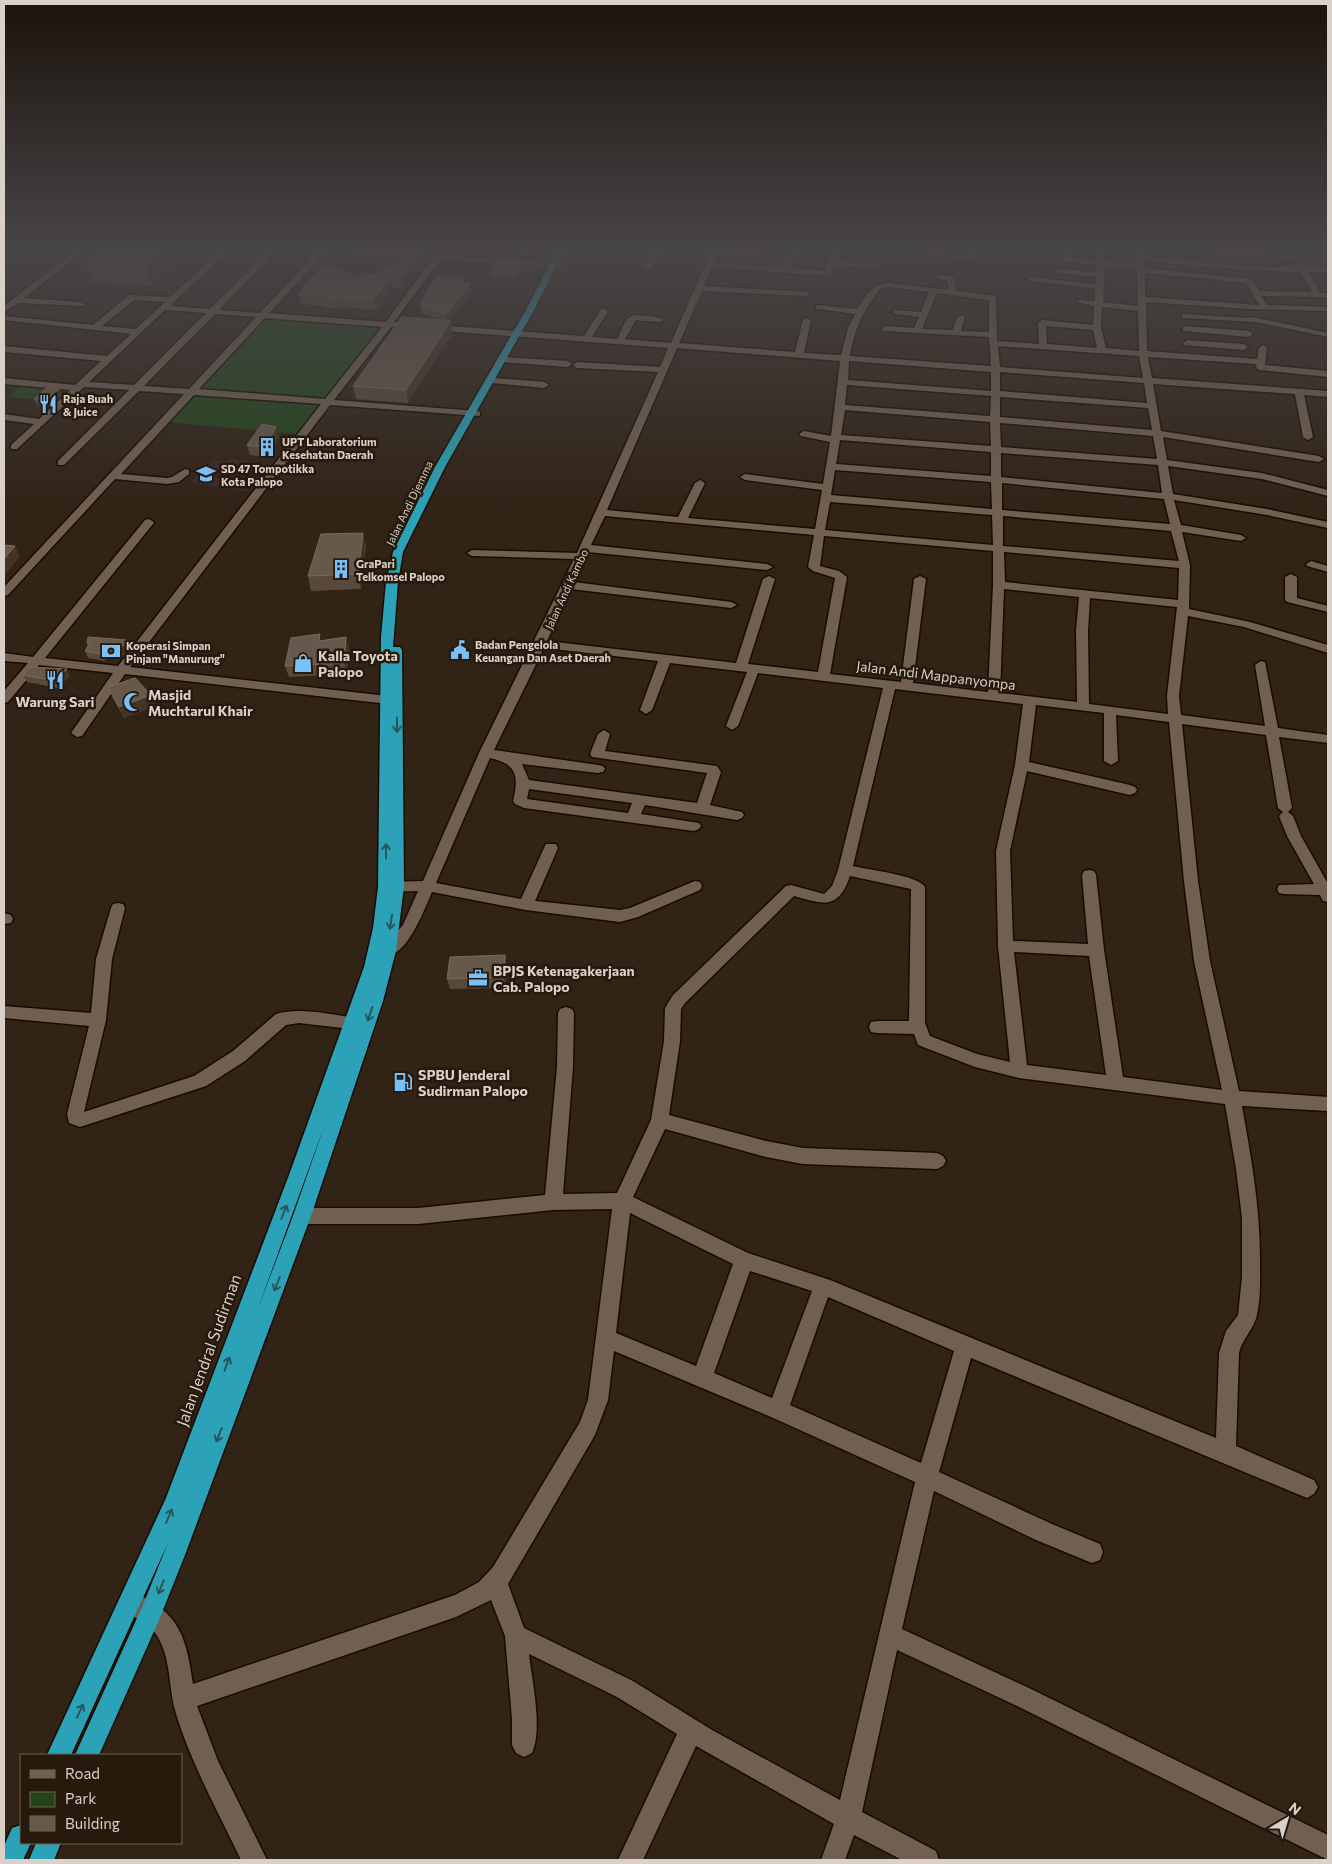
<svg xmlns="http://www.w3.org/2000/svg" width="1332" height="1864" font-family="Commissioner,sans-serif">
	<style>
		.education { fill: #3b2827 }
		.green { fill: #23441b }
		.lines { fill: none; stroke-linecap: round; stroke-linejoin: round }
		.minor-casing { stroke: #180c02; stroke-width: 3 }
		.highway-casing { stroke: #180c02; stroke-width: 3 }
		.minor { fill: #716051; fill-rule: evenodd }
		.highway { fill: #2ba2b7; fill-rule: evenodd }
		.wall { fill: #59493c }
		.shaded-wall { fill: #433426 }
		.building { fill: #66584a; stroke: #786a5e }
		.oneway { stroke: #295759 }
		.labels { text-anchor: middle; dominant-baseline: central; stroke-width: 5; stroke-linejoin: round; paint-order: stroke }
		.far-poi-label { font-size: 11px; font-weight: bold; fill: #d9d0c7; stroke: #271a0c; text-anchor: start }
		.far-street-label { font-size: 11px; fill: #d9d0c7; stroke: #271a0c }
		.poi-label { font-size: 14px; font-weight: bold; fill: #d9d0c7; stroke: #271a0c; text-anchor: start }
		.street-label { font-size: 14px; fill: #d9d0c7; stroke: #271a0c }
		.near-street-label { font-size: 16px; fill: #d9d0c7; stroke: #271a0c }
	</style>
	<rect width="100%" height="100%" fill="#312316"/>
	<!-- education -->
	<path class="education" d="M334,246H557L547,262L331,250Z
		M230,459L269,464L262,470L221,467L210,477L252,484L245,492L190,482L212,460L225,462Z"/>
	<!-- green -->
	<path class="green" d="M265,317L381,326L325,400L198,389Z
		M20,385L54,388L38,400L8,397Z
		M193,394L318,405L296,434L166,422Z"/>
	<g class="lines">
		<!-- minor casing -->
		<g class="minor-casing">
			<path id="minor" d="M9,246H18L4,255V250Z
				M81,246H110L106,248L87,249L24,298L80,302L84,304L83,306L19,303L4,312V306Z
				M226,246H234L170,306L210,309L270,249L254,248L250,246L321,248L331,246L329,248L560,263H563V267L440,260L394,322L584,336L601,309H604L608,311L592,337L617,339C628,318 624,313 649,316C654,317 660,317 664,320L660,322L636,320L625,339L671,343L709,255L659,254L651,269H648L644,267L651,254L625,253H622V249L711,251L713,246H721L719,249L763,253L767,255L763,257L718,254L714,262L782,268L792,246H800L790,268L824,271L833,246L880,250V254H877L839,251L836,260L876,264L880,266L876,268L834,265L831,274L827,276L712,267L704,286L806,292L810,294L806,296L702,291L679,343L795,352L803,320L807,318L811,320L804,353L841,355L848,328L855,314L819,309H816V305L857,309C866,296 871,284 888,283L949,290L947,281L935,277L939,275L954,277L957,291L996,296L997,341L1039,344L1038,323L1042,320L1093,325L1094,306L1076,302L1080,300L1095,301V289L1031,281L1027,279L1031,277L1096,284V277L1055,273L1054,271L1058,269L1096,272L1097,265L1064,262L1065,246H1073L1071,258L1097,261L1098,246H1106L1105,261L1137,264L1136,246H1144V256L1243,266L1297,267L1295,263L1299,261L1305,267L1328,268V272H1308L1321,293H1328V297L1261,296L1267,305L1328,307V311L1250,309L1146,302L1147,351L1257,359L1259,348L1263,345L1267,348L1265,365L1328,371V377L1260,370L1257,369L1256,364L1148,357L1152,378L1328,391V397L1304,395L1313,437L1308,440L1303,437L1295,394L1153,384L1161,431L1319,456L1324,459L1319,462L1163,437L1167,460L1262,473L1328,490V496L1262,479L1168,466L1173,494L1267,509L1328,522V528L1267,515L1174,500L1181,525L1241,535L1246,538L1241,541L1182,532L1190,565L1189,609L1250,622L1328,645V653L1244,627L1188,616L1179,696L1181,715L1265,726L1255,665L1261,661L1265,662L1278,728L1328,735V743L1279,737L1292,808L1288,812L1293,816L1301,836L1328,884V902L1323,901L1320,895L1284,894L1279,893L1277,889L1279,885L1314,884L1287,836L1279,816L1283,812L1278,808L1266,735L1182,724L1198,881L1210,961L1239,1091L1328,1097V1111L1242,1106C1251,1157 1260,1206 1260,1258C1260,1277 1261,1297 1257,1315C1254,1329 1242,1339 1239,1353L1236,1446L1314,1480L1318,1487L1314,1494L1307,1498L971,1358L939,1472L1052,1524L1100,1544L1103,1552L1100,1560L1092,1563L1036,1540L934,1491L902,1629L1031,1689L1328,1835V1860L1015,1705L897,1650L862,1812L936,1851L939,1860H902L854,1835L845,1860H821L834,1824L696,1746L643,1860H618L677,1734L617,1697L529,1654C532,1682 543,1728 532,1753L524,1757L516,1753L512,1745V1719L505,1636L491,1600L456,1617L197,1706L218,1761L267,1860H241C218,1812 192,1765 176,1714C169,1691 171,1665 161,1643C152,1620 126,1618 119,1602L122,1594L130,1591C179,1611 186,1635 193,1684L455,1595L479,1582L493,1567L580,1422L588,1400L612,1209L553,1210L418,1224H302L296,1222L293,1216L296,1210L302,1208H418L545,1195L557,1067L558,1013L560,1009L566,1007L572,1009L574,1013L573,1067L563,1194L617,1193L651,1120L664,1041L665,1008L673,995L786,886L791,885L824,894L832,886L838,870L883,688L758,673L738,726L732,730L726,726L747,672L670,663L652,710L646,714L640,710L658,661L544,648L494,750L598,765L603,766L605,769L603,772L598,773L522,764L529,780L697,803L707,773L592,757L590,754L598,734L604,730L610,734L605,751L717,766L721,772L710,805L742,812L744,815L742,818L737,820L645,805L641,814L699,823L701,826L699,829L694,831L524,808L515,804L513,801C519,776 517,764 490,758L436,883L521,899L544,848L546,844H556L558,848L535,901L620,910L630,908L695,881L700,882L702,886L700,890L638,917L620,922L526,910L432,892C425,908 405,962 383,955L380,951L383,947L403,925L418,891L385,892L380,891L378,887L380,883L385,882L423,881L479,753L574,559L472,556L467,553L472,550L577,553L658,372L577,368L573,365L577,362L660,367L668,348L391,327L334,400L477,411L480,412V416L330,405L130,667L397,697L403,701L401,704L397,705L125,674L82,736L77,737L71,733L113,673L39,665L8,702L4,703V691L28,663L4,661V653L33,657L145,520L149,519L154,522L153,524L45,658L118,666L321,404L194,395L121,474L167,478L172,477L185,469L189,470V474L179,482L167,484L115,479L8,595L4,596V587L184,394L139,391L64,465H58V461L129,390L84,387L17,449H11V445L34,424L4,420V414L39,419L70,390L4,384V378L75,385L101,361L4,352V346L107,356L131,334L4,320V316L93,325L129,295L170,297ZM278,250L317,252L260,313L219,310ZM325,253L432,259L386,322L269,313ZM1144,261L1243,270L1300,272L1312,292L1259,291L1252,279L1144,268ZM1105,266L1137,269L1138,306L1103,302ZM1145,273L1246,283L1259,305L1145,297ZM888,287L929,292L921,312L896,310L892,312L896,314L919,317L914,328L886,326L883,327V331L989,337L991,366L850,356C854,329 864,309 881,288ZM937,293L989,300V332L961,331L965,317L961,315L957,317L953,330L922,329ZM134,300L165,302L136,329L102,326ZM1102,307L1138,311L1139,351L1106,348L1101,328ZM165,310L206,313L134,385L89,382ZM215,314L256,317L189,389L144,386ZM265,318L382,327L325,399L199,389ZM1046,326L1093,330L1097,348L1047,344ZM998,346L1139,356L1143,378L1000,367ZM677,348L840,361L831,436L804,431L799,434L801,436L830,442L823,484L745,474L740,477L745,480L822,490L815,529L688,518L705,483L700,480L695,483L678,517L607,510ZM849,361L991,372V391L848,380ZM1000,372L1144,383L1147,403L1000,391ZM847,385L991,396L990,416L845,405ZM1000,397L1148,408L1152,430L1000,417ZM845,410L990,422L991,446L841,435ZM1000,423L1153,436L1157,459L1001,447ZM840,440L991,452V476L836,464ZM1001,453L1158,465L1162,493L1001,477ZM835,470L991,482L992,509L831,495ZM1002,483L1164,499L1170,524L1002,510ZM830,502L992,515L993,545L825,530ZM605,516L814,535L808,567L813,571L835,578L818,672L748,664L775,579L769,576L763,579L736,663L547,641L571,589L731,608L737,605L731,602L574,582L588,552L767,570L773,567L767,564L591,545ZM1003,516L1171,531L1179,561L1003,546ZM824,536L993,551V585L988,692L913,683L926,579L920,576L914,579L901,682L830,674L847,577L839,571L820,566ZM1004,552L1179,568L1178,600L1005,582ZM1004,589L1079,597L1076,631L1077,702L1000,693ZM1090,598L1177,607L1167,696L1168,714L1089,704L1088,631ZM895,689L1023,704L1015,765L996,851L998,946L1010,1062L977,1054L930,1036L925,1023V887C918,875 868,870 853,866ZM1036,705L1104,713V761L1111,765L1118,761L1116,715L1169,722L1184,881L1194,961L1222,1090L1123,1077L1104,950L1096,875L1094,871L1089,870L1084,871L1082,875L1088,944L1013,941L1010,851L1027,771L1130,795L1135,793L1137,790L1135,787L1130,785L1029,762ZM529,789L632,803L628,813L527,799ZM850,876L911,889L909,1021H877L871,1022L869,1027L871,1032L877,1033L914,1034L918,1045L975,1067L1019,1078L1225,1104L1236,1169L1242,1218V1277L1238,1315L1226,1331L1219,1353L1216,1438L830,1280L748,1253L633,1197L665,1129L766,1157L803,1164L937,1169L943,1166L946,1161L943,1156L937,1153L803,1148L766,1141L669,1115L680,1041L681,1009L685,1003L794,896C823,904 838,911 850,876ZM1014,952L1089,956L1106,1075L1027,1065ZM630,1213L733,1264L696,1366L616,1333ZM750,1271L812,1291L772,1398L714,1373ZM828,1297L954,1351L921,1463L790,1405ZM614,1351L771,1417L915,1482L840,1800L712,1730L633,1681L524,1628L508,1584L595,1435L608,1400Z
				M522,246H530L522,257H516L515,255Z
				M881,246H893L894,247L890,249Z
				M977,246H985L974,261H971L911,253L907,251L911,249L969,256Z
				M1313,246H1321L1328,255V262H1325Z
				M1209,251L1295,255L1299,257L1295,259L1212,255L1208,253Z
				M1182,314L1248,318L1252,317L1328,333V337L1255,322L1185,318H1182Z
				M1186,326L1249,331L1253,334L1249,337L1183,331V327Z
				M1187,340L1244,344L1248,347L1244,350L1184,345L1183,343Z
				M506,357L568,361L572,364L568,367L503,362V358Z
				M495,378L544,382L549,385L544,388L492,383V379Z
				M1311,561L1328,566V572L1307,566L1306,564Z
				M1291,574L1297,577V598L1328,606V612L1287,602L1285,600V577Z
				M118,903L123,904L125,908L112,959L106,1020L84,1112L194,1076L233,1051L276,1014C300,1007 327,1014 351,1017L357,1018L359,1023L357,1028L351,1029L299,1023L286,1025L245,1061L206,1086L80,1127L69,1123L67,1114L89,1026L4,1018V1006L91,1013L96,959L111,908L113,904Z
				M4,913L11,915L13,919L11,923L4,924Z"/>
		</g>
		<!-- highway casing -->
		<g class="highway-casing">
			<path id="highway" d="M559,246H567L534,310L445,467L403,552L398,582L393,647H400L402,650L404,886L396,951L383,1001L311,1216L185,1555L159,1620L99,1755H75L143,1605L168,1543L71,1755H47L166,1498L289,1175L364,967L373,928L378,887L381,637L386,582L393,552L435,467L526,310ZM325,1124L293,1216L257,1311Z
				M21,1825V1843H31L23,1860H4V1846L12,1828Z
				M36,1843H61L54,1860H29Z"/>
		</g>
		<!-- minor -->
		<use href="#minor" class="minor"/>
		<!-- highway -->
		<use href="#highway" class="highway"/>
	</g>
	<!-- wall -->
	<path class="wall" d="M169,246L174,263L152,286L92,282L85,264Z
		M422,251L423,261L401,289L392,288L376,310L345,307L325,308V306L301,304L299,294L375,274Z
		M492,268L522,269L517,279L493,277Z
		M464,278V283H471L472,293L449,321H451L452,334L408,403L356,399L353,386L439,320L422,313L420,304L422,303V300Z
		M62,395L49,407L37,405L34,399Z
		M278,437L272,450L263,457L250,455L247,445Z
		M363,533L366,547L361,589L311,591L308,576Z
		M322,641L349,648L347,674L289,677L285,666Z
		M87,643L130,647L122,658L110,655L105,661L88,658L85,651L88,646Z
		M23,675L70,676L58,688L27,682Z
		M108,687L155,706L124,718L113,698Z
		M505,955L507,966L505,988L450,989L447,979Z"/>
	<!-- shaded-wall -->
	<path class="shaded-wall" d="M169,246L174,263L152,286L146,268Z
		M422,251L423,261L401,289L400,278Z
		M522,260V269L517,279V269Z
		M390,278L392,288L376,310L374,299Z
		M471,283L472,293L447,323L446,314Z
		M451,321L452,334L408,403L406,390Z
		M59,389L62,395L49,407L46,400Z
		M276,427L278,437L272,450L263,457L260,447Z
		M363,533L366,547L361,589L358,574Z
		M15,546L20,557L4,575V559Z
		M346,637L349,648L347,674L344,663Z
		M127,640L130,647L122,658L119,650Z
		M106,648L110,655L105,661L102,654Z
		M67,669L70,676L58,688L55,681Z
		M151,695L155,706L124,718L119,707Z
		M505,955L507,966L505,988L504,977Z"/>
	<!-- building -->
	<path class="building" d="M108,246H169L146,268L85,264Z
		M422,251L400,278H390L374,299L343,297H323L325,295L299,294L322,267L327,265L360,278L363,274H375Z
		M497,259L522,260L517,269L492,268Z
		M437,276L464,278L461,283H471L446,314L420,304L427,302L422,300Z
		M402,317L451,321L406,390L353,386Z
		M47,387L59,389L46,400L34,399Z
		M262,424L276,427L269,440L260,447L247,445Z
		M363,533L358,574L308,576L321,534Z
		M4,545L15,546L4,559Z
		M320,634L319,641L346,637L344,663L285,666L291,638Z
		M88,637L127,640L119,650L106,648L102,654L85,651L89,644L87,643Z
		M31,667L67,669L55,681L23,675Z
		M135,678L151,695L119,707L108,687Z
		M505,955L504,977L447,979L450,957Z"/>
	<!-- one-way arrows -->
	<defs><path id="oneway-shaft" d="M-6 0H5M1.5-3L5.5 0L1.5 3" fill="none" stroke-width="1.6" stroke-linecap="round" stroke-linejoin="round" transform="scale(1.25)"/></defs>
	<g class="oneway">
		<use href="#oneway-shaft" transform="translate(397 725) rotate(90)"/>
		<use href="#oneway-shaft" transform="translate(386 851) rotate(-90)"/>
		<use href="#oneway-shaft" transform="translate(391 922) rotate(98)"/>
		<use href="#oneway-shaft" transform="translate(370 1014) rotate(109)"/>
		<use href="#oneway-shaft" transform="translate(284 1212) rotate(-69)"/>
		<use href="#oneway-shaft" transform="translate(277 1284) rotate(111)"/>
		<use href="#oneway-shaft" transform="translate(227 1364) rotate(-70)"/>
		<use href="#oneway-shaft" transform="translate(219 1435) rotate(111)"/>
		<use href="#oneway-shaft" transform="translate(169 1516) rotate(-67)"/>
		<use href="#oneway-shaft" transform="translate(161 1587) rotate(112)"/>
		<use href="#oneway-shaft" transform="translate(80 1711) rotate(-65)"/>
	</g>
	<!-- sky -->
	<linearGradient id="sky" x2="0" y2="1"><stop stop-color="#1b130c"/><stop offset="0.49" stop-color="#484547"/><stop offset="1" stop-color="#484547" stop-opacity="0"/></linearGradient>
	<rect width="1332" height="507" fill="url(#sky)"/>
	<!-- icons -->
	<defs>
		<g id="restaurant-bare" transform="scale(1.5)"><path d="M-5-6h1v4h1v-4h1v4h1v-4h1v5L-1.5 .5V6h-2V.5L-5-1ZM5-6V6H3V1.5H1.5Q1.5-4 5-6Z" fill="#79bff8" stroke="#271a0c" stroke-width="2.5" paint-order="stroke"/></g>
		<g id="building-bare" transform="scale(1.5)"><path d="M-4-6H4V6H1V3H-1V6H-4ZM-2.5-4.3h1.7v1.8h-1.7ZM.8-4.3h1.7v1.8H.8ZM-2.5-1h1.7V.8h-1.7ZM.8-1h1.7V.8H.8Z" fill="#79bff8" stroke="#271a0c" stroke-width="2.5" paint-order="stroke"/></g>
		<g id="school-bare" transform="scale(1.5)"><path d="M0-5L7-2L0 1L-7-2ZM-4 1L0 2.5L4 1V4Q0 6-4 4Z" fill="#79bff8" stroke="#271a0c" stroke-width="2.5" paint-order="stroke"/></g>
		<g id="civic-bare" transform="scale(1.5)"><path d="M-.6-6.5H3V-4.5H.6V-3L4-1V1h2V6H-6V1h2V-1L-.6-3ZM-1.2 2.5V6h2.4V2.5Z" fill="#79bff8" stroke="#271a0c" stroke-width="2.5" paint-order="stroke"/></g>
		<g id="bank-bare" transform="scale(1.5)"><path d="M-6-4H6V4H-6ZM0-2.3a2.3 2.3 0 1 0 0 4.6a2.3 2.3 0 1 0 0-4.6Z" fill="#79bff8" stroke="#271a0c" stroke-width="2.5" paint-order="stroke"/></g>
		<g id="shop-bare" transform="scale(1.5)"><path d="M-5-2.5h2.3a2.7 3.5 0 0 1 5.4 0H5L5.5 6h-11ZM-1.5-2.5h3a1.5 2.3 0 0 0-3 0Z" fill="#79bff8" stroke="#271a0c" stroke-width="2.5" paint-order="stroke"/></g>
		<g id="mosque-bare" transform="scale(1.5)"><path d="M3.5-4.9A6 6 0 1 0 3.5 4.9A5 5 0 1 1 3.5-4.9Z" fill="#79bff8" stroke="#271a0c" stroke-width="2.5" paint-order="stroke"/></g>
		<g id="office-bare" transform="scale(1.5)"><path d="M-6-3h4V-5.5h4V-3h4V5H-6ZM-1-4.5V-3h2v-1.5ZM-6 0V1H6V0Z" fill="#79bff8" stroke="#271a0c" stroke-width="2.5" paint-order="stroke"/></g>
		<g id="fuel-bare" transform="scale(1.5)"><path d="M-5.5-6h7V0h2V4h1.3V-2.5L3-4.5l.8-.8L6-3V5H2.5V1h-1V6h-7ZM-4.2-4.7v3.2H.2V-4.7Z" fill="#79bff8" stroke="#271a0c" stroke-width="2.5" paint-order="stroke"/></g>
	</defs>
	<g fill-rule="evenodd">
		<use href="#restaurant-bare" x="48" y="404"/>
		<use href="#building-bare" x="267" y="447"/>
		<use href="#school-bare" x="206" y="474"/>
		<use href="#building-bare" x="341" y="569"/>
		<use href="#civic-bare" x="460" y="650"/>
		<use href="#bank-bare" x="111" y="651"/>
		<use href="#shop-bare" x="303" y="663"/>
		<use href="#restaurant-bare" x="55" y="680"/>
		<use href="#mosque-bare" x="133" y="702"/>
		<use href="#office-bare" x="478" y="978"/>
		<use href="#fuel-bare" x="403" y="1082"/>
	</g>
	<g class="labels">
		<!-- far-poi labels -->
		<g class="far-poi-label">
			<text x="63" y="398">Raja Buah<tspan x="63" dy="13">&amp; Juice</tspan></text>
			<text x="282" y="441">UPT Laboratorium<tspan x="282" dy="13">Kesehatan Daerah</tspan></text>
			<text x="221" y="468">SD 47 Tompotikka<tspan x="221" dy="13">Kota Palopo</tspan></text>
			<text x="356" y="563">GraPari<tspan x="356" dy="13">Telkomsel Palopo</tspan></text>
			<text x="475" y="644">Badan Pengelola<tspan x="475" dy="13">Keuangan Dan Aset Daerah</tspan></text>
			<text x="126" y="645">Koperasi Simpan<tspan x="126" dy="13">Pinjam "Manurung"</tspan></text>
		</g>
		<!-- far-street labels -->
		<g class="far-street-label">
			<text transform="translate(409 503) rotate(-64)">Jalan Andi Djemma</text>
			<text transform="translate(566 589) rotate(-65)">Jalan Andi Kambo</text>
		</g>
		<!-- poi labels -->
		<g class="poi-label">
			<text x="318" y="655">Kalla Toyota<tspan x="318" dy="16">Palopo</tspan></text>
			<text x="148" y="694">Masjid<tspan x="148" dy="16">Muchtarul Khair</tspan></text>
			<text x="55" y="701" text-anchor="middle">Warung Sari</text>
			<text x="493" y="970">BPJS Ketenagakerjaan<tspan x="493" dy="16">Cab. Palopo</tspan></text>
			<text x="418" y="1074">SPBU Jenderal<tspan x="418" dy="16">Sudirman Palopo</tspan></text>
		</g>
		<!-- street labels -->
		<g class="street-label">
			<text transform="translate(936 675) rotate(7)">Jalan Andi Mappanyompa</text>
		</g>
		<!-- near-street labels -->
		<g class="near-street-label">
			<text transform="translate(208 1350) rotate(-70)">Jalan Jendral Sudirman</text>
		</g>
	</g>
	<!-- border -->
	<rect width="1332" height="1864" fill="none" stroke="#d9d0c7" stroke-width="10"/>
	<!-- legend -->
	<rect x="20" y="1754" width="162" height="90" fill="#271a0c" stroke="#6e6357"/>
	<rect x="30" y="1770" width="25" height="8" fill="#716051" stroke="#6e6357"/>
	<text x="65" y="1779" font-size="15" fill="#d9d0c7">Road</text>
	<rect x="30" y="1792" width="25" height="15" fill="#23441b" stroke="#6e6357"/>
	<text x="65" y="1804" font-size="15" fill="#d9d0c7">Park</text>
	<rect x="30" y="1816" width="25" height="15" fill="#66584a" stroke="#6e6357"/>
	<text x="65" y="1829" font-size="15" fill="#d9d0c7">Building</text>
	<!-- north arrow -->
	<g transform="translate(1287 1819) rotate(38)" stroke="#271a0c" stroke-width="4" paint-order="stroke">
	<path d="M0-4L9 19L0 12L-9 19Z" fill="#d9d0c7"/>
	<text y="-8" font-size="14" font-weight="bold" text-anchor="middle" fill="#d9d0c7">N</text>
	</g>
</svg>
